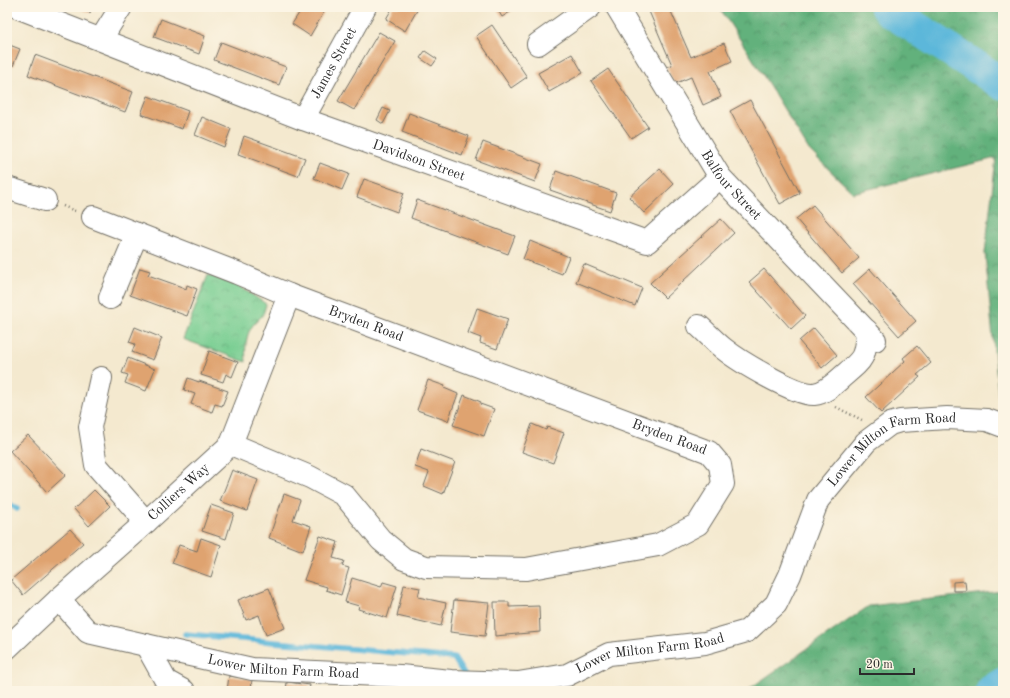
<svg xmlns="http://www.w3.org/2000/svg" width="1010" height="698" font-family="'Old Standard TT',serif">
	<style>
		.forest { fill: url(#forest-crowns); stroke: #466e54 }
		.park { fill: url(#park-crowns); stroke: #527c5e }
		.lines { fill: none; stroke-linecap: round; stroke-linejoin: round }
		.stream { stroke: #5cb7da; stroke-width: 5.5 }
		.river { stroke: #5cb7da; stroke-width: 33 }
		.building { fill: #dfa370 }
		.minor-casing { stroke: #716e64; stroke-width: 24 }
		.path { stroke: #716e64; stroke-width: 2.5; stroke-dasharray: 1 3; stroke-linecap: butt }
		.minor { stroke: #fff; stroke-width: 22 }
		.labels { text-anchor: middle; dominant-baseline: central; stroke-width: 4; stroke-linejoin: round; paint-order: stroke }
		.street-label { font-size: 14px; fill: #2b2b2b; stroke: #fcf5e5 }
	</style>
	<defs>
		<pattern id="forest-crowns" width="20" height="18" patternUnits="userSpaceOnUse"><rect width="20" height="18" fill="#62b17c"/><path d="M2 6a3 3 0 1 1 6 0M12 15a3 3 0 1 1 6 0" fill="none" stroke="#519066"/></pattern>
		<pattern id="park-crowns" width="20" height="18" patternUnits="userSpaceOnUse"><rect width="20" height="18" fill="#78ce92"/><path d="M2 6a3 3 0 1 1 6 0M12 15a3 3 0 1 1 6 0" fill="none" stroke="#68b17e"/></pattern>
	</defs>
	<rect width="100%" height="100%" fill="#fcf5e5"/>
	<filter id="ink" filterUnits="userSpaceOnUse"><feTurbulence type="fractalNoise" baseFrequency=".025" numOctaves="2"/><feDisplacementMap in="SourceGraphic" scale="8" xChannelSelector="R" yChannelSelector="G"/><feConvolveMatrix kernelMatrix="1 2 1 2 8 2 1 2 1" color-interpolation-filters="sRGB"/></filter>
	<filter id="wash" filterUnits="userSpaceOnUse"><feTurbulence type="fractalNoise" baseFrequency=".012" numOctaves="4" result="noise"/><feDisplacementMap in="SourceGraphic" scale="16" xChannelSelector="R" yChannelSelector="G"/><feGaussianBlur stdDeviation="0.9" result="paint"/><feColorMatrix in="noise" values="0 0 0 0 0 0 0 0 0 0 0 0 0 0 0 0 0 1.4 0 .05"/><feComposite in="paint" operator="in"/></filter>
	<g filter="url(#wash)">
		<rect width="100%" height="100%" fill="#f4e9cf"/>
		<!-- forest -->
		<path class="forest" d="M719,7H1003V406L999,403L985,253L996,158L853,193L809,150L763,75Z
			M1003,591V691H746L869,606Z"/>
		<!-- park -->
		<path class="park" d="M208,275L239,286L266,304C263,318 261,316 253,325C245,335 245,350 246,362L183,339Z"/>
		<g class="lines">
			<!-- stream -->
			<path class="stream" d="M7,502L17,509
				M185,634L454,658L465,676"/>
			<!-- river -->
			<path class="river" d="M886,7L890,11L1003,84
				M992,691L1003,684"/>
		</g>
		<g id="blocks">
			<!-- building -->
			<path class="building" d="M76,7H92L90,13Z
				M303,7H327L310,36L292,24Z
				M393,7H419L405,31L386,19Z
				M496,7H518L502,17Z
				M652,7H669L691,57L724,43L732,61L710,71L721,97L703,105L691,77L674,84L667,67L672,65L648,9Z
				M161,19L205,36L199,54L154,37Z
				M492,25L527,77L511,88L476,36Z
				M379,32L395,41L354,110L338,101Z
				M221,42L286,67L279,85L214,60Z
				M7,44L20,49L13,66L7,64Z
				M425,51L437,59L432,66L420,58Z
				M572,54L583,73L549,92L538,73Z
				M35,55L133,92L125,112L28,75Z
				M608,69L648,127L631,138L591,81Z
				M148,96L188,111L182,129L141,114Z
				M750,100L800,193L780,204L730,111Z
				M383,108L390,111L383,124L377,120Z
				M409,113L469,136L462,155L402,132Z
				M202,117L231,129L224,147L195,135Z
				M244,136L305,158L298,176L238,154Z
				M483,142L542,164L535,182L476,160Z
				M320,163L349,174L342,190L314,178Z
				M660,169L674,184L644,213L629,197Z
				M556,171L616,193L610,211L550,190Z
				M364,179L404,193L397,212L357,197Z
				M417,200L515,236L508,254L411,218Z
				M813,205L859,258L842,273L796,219Z
				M721,219L734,233L665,298L650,283Z
				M530,241L569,257L562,274L523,259Z
				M584,264L642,288L635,306L576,282Z
				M140,268L150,271L148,275L182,287L186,289L187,285L197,289L187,316L130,295Z
				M764,269L805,316L791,329L749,282Z
				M870,269L916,321L899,336L853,284Z
				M477,308L508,319L497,349L480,343L481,338L468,333Z
				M135,327L162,338L153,360L132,352L135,344L129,342Z
				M814,328L837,355L822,368L799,341Z
				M917,346L931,363L917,375L920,377L881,413L866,397L905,361L903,358Z
				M209,351L238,362L232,377L226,374L223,382L201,375Z
				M128,358L155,369L146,391L125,383L128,375L122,373Z
				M188,378L199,382V381L228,391L222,406L215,404L212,412L191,404L195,394L184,390Z
				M428,380L445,386L444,388L458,394L448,421L417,410Z
				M464,395L481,402L480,404L494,409L484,436L453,425Z
				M532,424L546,430L547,427L564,433L553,463L522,452Z
				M28,435L66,475L47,492L10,451Z
				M421,449L455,462L443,494L424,486L429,472L415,467Z
				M232,470L258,480L247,511L220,501Z
				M94,490L110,506L89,526L74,509Z
				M284,494L300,500L293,520L311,526L303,551L269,538Z
				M211,505L234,513L226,539L202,531Z
				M70,529L83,543L23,595L11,580Z
				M320,536L338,542L333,558L344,561L342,566L349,568L341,595L326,590L327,587L304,580Z
				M201,538L221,545L211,577L172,563L179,545L197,551Z
				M352,578L381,587L383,582L397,586L387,618L358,609L359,606L345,602Z
				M965,581L966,591H953V582Z
				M404,585L420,588L418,597L446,603L441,626L397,616Z
				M269,588L285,628L266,635L259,615L246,620L238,600Z
				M454,600L489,603L485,636L450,632Z
				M494,602H509V607L539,606L540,632L495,636Z
				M229,676L252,679L251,691H227Z
				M287,682L310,685L309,691H286Z"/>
		</g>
	</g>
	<g filter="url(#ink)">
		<use href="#blocks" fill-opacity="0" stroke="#716e64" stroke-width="1"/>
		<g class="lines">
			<!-- minor casing -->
			<g class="minor-casing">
				<g id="minor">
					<path id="s1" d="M17,7L303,119L647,242L720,177"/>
					<path id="s2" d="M617,7L720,177L875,340"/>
					<path d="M101,39L121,7"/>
					<path d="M538,44L590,7"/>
					<path id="s3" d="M303,119L365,7"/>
					<path d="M7,188L45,200"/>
					<path id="s4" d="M93,217L237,273L289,295L709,452L720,465L723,484L698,524L658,545L526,569L426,567L404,559L381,540L344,495L310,477L231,444"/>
					<path d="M110,298L137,234"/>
					<path d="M699,326C707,333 715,342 724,349C739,361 795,395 814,394C825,393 834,384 842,377C863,359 865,359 867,331"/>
					<path d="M101,378L90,427L96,465L146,522"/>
					<path id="s5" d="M59,599L88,632L252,669L400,676L451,681L518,683L567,675L609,654L705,643L747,631L776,604L790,575L818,500L866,442L890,424L900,421L947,418L987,420L1003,426"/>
					<path d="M146,645L166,681L184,691"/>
					<path id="s6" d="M7,648L59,599L146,522L231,444L289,295"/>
				</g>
			</g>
			<!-- path -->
			<path class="path" d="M63,206L75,211
				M836,407L862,420"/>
			<!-- minor -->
			<use href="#minor" class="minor"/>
		</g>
	</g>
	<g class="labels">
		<!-- street labels -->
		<g class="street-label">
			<text stroke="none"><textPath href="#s3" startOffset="64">James Street</textPath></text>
			<text stroke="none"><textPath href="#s1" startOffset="430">Davidson Street</textPath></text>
			<text stroke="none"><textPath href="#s2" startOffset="212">Balfour Street</textPath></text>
			<text stroke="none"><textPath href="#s4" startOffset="293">Bryden Road</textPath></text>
			<text stroke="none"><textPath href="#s4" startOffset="617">Bryden Road</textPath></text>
			<text stroke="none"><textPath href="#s5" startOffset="963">Lower Milton Farm Road</textPath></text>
			<text stroke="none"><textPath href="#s6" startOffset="232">Colliers Way</textPath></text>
			<text stroke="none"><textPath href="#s5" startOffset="615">Lower Milton Farm Road</textPath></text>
			<text stroke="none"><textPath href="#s5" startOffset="243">Lower Milton Farm Road</textPath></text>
		</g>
	</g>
	<!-- margin -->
	<rect width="1010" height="698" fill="none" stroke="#fcf5e5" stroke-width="24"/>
	<!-- scale -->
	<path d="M860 668v6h54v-6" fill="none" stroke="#2b2b2b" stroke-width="2"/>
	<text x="866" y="668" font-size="12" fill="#2b2b2b" stroke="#fcf5e5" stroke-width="3" paint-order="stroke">20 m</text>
</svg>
